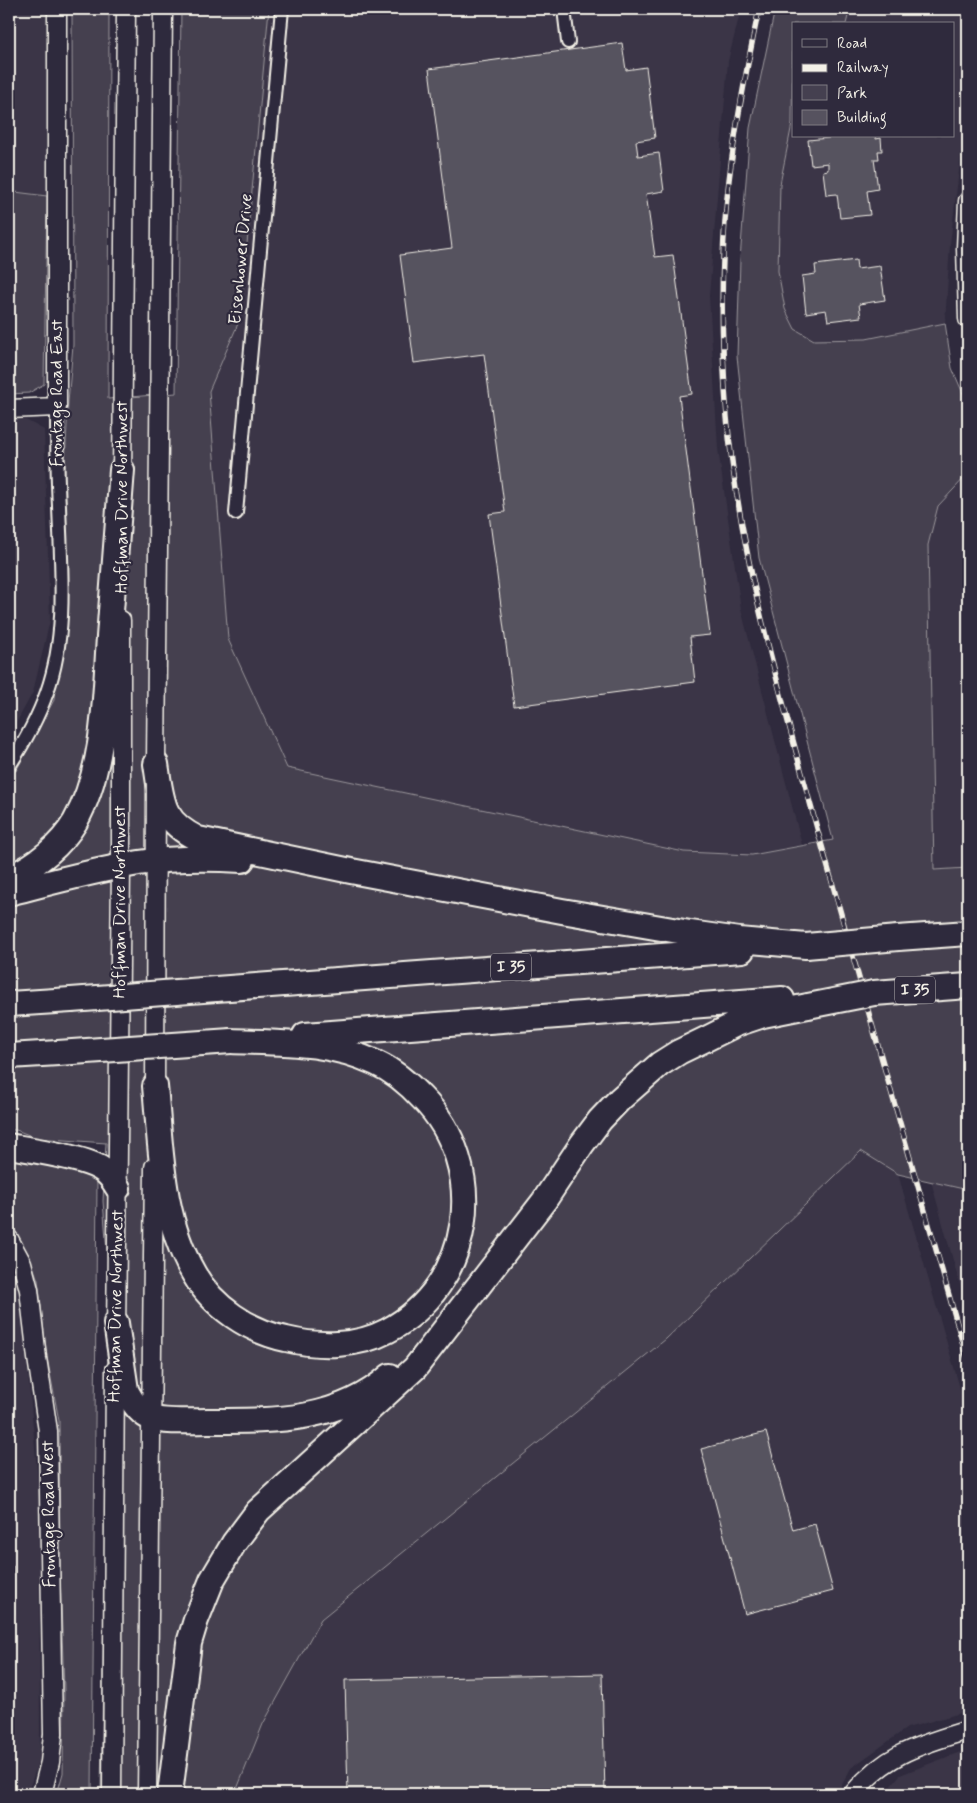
<svg xmlns="http://www.w3.org/2000/svg" width="977" height="1803" font-family="Mynerve,sans-serif">
	<style>
		.built { fill: #3b3647 }
		.green { fill: #454050; stroke: #9c989c }
		.building { fill: #56525f; stroke: #f4f1e8 }
		.lines { fill: none; stroke-linecap: round; stroke-linejoin: round }
		.street-casing { stroke: #f4f1e8; stroke-width: 16 }
		.secondary-casing { stroke: #f4f1e8; stroke-width: 21 }
		.highway-casing { stroke: #f4f1e8; stroke-width: 28 }
		.street { stroke: #2f2a3d; stroke-width: 12 }
		.secondary { stroke: #2f2a3d; stroke-width: 18 }
		.highway { stroke: #2f2a3d; stroke-width: 24 }
		.rail-casing { stroke: #f4f1e8; stroke-width: 5.5 }
		.rail { stroke: #2f2a3d; stroke-width: 4; stroke-dasharray: 11; stroke-linecap: butt }
		.highway-bridge-casing { stroke: #f4f1e8; stroke-width: 28; stroke-linecap: butt }
		.highway-bridge { stroke: #2f2a3d; stroke-width: 24 }
		.labels { text-anchor: middle; dominant-baseline: central; stroke-width: 4.5; stroke-linejoin: round; paint-order: stroke }
		.shield { fill: #2f2a3d; stroke: #b9b5b5; stroke-width: 1 }
		.shield-label { font-size: 16px; font-weight: bold; fill: #f4f1e8 }
		.street-label { font-size: 18px; fill: #f4f1e8; stroke: #2f2a3d }
	</style>
	<rect width="100%" height="100%" fill="#2f2a3d"/>
	<filter id="ink" filterUnits="userSpaceOnUse"><feTurbulence type="fractalNoise" baseFrequency=".02" numOctaves="2"/><feDisplacementMap in="SourceGraphic" scale="10" xChannelSelector="R" yChannelSelector="G"/><feConvolveMatrix kernelMatrix="1 2 1 2 8 2 1 2 1" color-interpolation-filters="sRGB"/></filter>
	<g filter="url(#ink)">
		<!-- built -->
		<path class="built" d="M9,9H47V196L15,192L9,194Z
			M269,9H741L728,61L709,296L718,449L741,609L802,845L752,855L684,852L287,768L228,639L209,391L240,319Z
			M837,9H968V114L962,146L950,244L945,323L866,339L814,341L795,329L785,309L778,271L780,184L792,124L793,96V136H953V24H846L847,16Z
			M22,418L44,430L50,620L33,692L9,736V419Z
			M968,474V868L934,870L928,545L938,506Z
			M861,1150L898,1174L968,1416V1711L907,1728L851,1768L837,1794H235L263,1724L321,1619L666,1339Z
			M931,1181L968,1190V1314Z
			M9,1262L15,1269L25,1341L39,1491L40,1758L27,1794H9Z
			M968,1749V1794H884L900,1775Z"/>
		<!-- green -->
		<path class="green" d="M72,9H109L108,399L176,393L181,9H269L240,319L209,391L228,639L287,768L684,852L752,855L833,840L759,558L737,356L740,260L750,128L775,9H837L848,16L846,24H793L792,124L780,184L778,271L785,309L795,329L814,340L866,339L945,323L952,368L968,405V474L938,506L928,545L934,870L968,868V1190L898,1174L861,1151L666,1339L321,1619L263,1724L235,1794H101L109,1278L103,1201L106,1143L37,1138L16,1130H9V772L16,771L54,700L68,402L73,345Z
			M15,192L47,196L44,384L29,393L9,394V194Z
			M9,1139L79,1147L97,1178L92,1794H57L63,1773L64,1690L60,1573L59,1421L47,1357L38,1280L29,1255L9,1227Z"/>
		<!-- building -->
		<path class="building" d="M622,43L626,70L646,67L655,138L636,141L638,156L659,153L664,191L646,194L655,257L673,255L692,394L679,396L710,635L690,637L695,682L514,706L489,514L505,512L484,354L414,363L400,255L452,248L429,69Z
			M829,136H876V139L881,138L882,151H878L879,159H874L878,189L867,191L870,215L840,218L837,194L826,195L823,171L828,170V163L811,165L808,140L829,138Z
			M856,260L857,269L880,266L885,300L859,304L861,317L828,321L826,310L806,313L802,276L816,274L815,265Z
			M766,1432L793,1530L815,1524L833,1591L745,1614L701,1449Z
			M9,1566H13L14,1614H9Z
			M602,1674L605,1794H348L345,1680Z"/>
		<g class="lines">
			<!-- street casing -->
			<g class="street-casing">
				<path id="street" d="M564,9L568,42
					M236,513L282,9
					M9,766C24,743 38,718 47,692C68,633 61,567 59,506C57,473 57,440 57,407"/>
			</g>
			<!-- secondary casing -->
			<g class="secondary-casing">
				<path id="secondary" d="M968,201L966,248L968,319
					M9,409L57,407V9
					M122,481L126,9
					M155,1099L156,764L163,9
					M9,1239L22,1263L29,1290L37,1358L48,1431L53,1734L50,1762L42,1794
					M116,1334L121,867V620
					M112,1794L115,1370
					M147,1794L154,1167
					M853,1794C886,1753 920,1745 968,1730"/>
			</g>
			<!-- highway casing -->
			<g class="highway-casing">
				<path id="highway" d="M156,764C162,802 161,821 198,839L351,871L562,911L690,933L739,940L806,946
					M9,878C34,866 60,847 75,822C105,769 105,697 109,637C113,581 118,526 122,470
					M9,893C52,882 95,870 139,863C173,858 208,858 242,860
					M898,938L968,933
					M216,989L742,950
					M874,993L968,986
					M9,1004L71,1000
					M305,1035L782,999
					M9,1056L58,1053
					M155,1086C161,1149 161,1218 194,1274C213,1307 249,1331 286,1339C319,1347 357,1347 387,1331C474,1285 490,1167 422,1098C409,1084 394,1071 376,1063C328,1041 282,1043 231,1041
					M9,1146C32,1150 81,1157 100,1168C109,1173 113,1180 118,1188
					M116,1323L126,1390C131,1400 139,1414 151,1418C165,1423 193,1421 208,1421C273,1421 339,1422 390,1376
					M170,1794L189,1643L196,1620L212,1580L234,1543L258,1511L415,1368L544,1201L582,1144L600,1120L620,1099L660,1064L679,1052L708,1038L736,1024L763,1015L808,1006"/>
			</g>
			<!-- street -->
			<use href="#street" class="street"/>
			<!-- secondary -->
			<use href="#secondary" class="secondary"/>
			<!-- highway -->
			<use href="#highway" class="highway"/>
			<!-- rail casing -->
			<g class="rail-casing">
				<path id="rail" d="M759,9C747,66 736,122 729,180C720,255 721,342 727,417C740,559 781,695 818,832C867,1009 918,1185 968,1362"/>
			</g>
			<!-- rail -->
			<use href="#rail" class="rail"/>
			<!-- highway-bridge casing -->
			<g class="highway-bridge-casing">
				<path id="highway-bridge" d="M806,946L898,938
					M71,1000L216,989
					M808,1006L874,993
					M58,1053L231,1041"/>
			</g>
			<!-- highway-bridge -->
			<use href="#highway-bridge" class="highway-bridge"/>
		</g>
	</g>
	<g class="labels">
		<!-- shield labels -->
		<g class="shield">
			<rect x="491" y="953.5" width="40" height="27" rx="4"/>
			<rect x="895" y="976.5" width="40" height="27" rx="4"/>
		</g>
		<g class="shield-label">
			<text x="511" y="967">I 35</text>
			<text x="915" y="990">I 35</text>
		</g>
		<!-- street labels -->
		<g class="street-label">
			<text transform="translate(241 259) rotate(-85)">Eisenhower Drive</text>
			<text transform="translate(57 393) rotate(-90)">Frontage Road East</text>
			<text transform="translate(122 497) rotate(-90)">Hoffman Drive Northwest</text>
			<text transform="translate(120 902) rotate(-90)">Hoffman Drive Northwest</text>
			<text transform="translate(116 1306) rotate(-89)">Hoffman Drive Northwest</text>
			<text transform="translate(49 1514) rotate(-91)">Frontage Road West</text>
		</g>
	</g>
	<!-- margin -->
	<rect width="977" height="1803" fill="none" stroke="#2f2a3d" stroke-width="30"/>
	<rect x="15" y="15" width="947" height="1773" fill="none" stroke="#f4f1e8" stroke-width="2" filter="url(#ink)"/>
	<!-- legend -->
	<rect x="792" y="22" width="162" height="115" fill="#2f2a3d" stroke="#7e7a81"/>
	<rect x="802" y="39" width="25" height="8" fill="#2f2a3d" stroke="#7e7a81"/>
	<text x="837" y="48" font-size="15" fill="#f4f1e8">Road</text>
	<rect x="802" y="64" width="25" height="8" fill="#f4f1e8" stroke="#7e7a81"/>
	<text x="837" y="72" font-size="15" fill="#f4f1e8">Railway</text>
	<rect x="802" y="85" width="25" height="15" fill="#454050" stroke="#7e7a81"/>
	<text x="837" y="98" font-size="15" fill="#f4f1e8">Park</text>
	<rect x="802" y="110" width="25" height="15" fill="#56525f" stroke="#7e7a81"/>
	<text x="837" y="122" font-size="15" fill="#f4f1e8">Building</text>
</svg>
